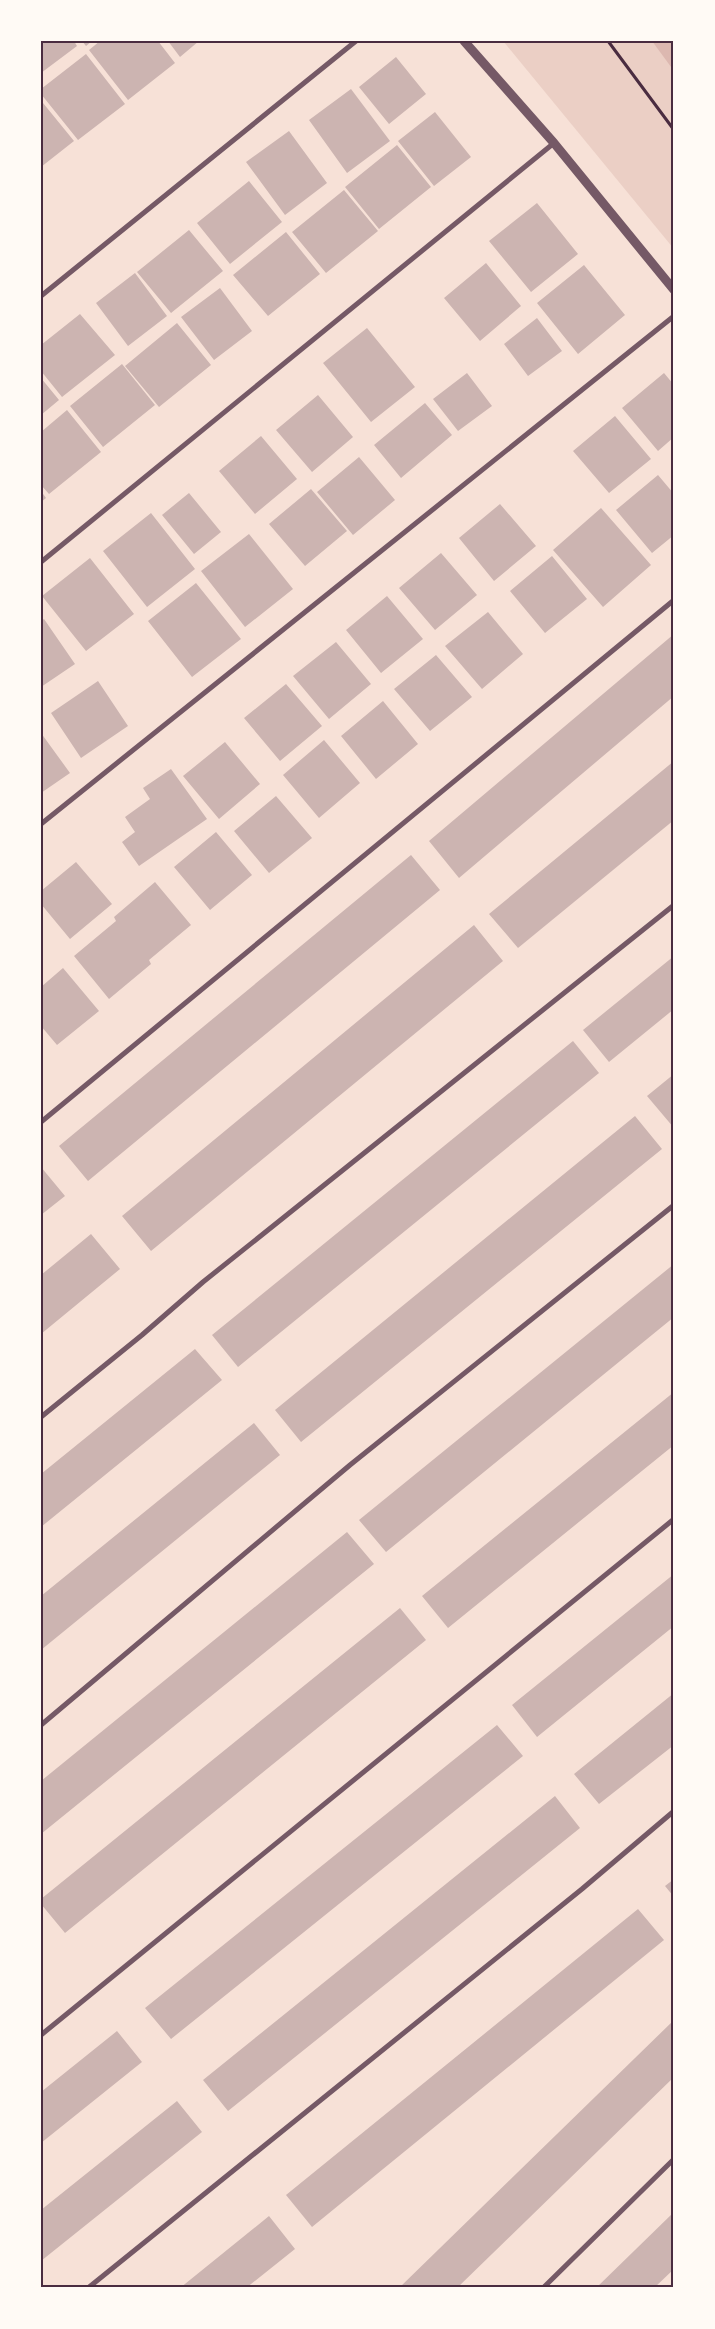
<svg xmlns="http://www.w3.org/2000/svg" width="715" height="2329" font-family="Quicksand,sans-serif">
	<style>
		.green { fill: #ebcfc5 }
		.water { fill: #dcb8b0 }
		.building { fill: #ccb4b1 }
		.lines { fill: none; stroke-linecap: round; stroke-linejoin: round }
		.path { stroke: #4a2c40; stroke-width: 3 }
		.minor { stroke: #755966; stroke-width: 5 }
		.tertiary { stroke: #755966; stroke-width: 9 }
		.neatline { fill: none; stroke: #4a2c40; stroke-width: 2 }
	</style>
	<rect width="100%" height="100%" fill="#f7e1d7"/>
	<!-- green -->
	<path class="green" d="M503,41H674V249Z"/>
	<!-- water -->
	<path class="water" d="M652,41H674V71Z"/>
	<!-- building -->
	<path class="building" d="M41,41H74L77,46L41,73Z
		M82,41H92L86,46Z
		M100,41H158L175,63L128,100L89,50Z
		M168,41H199L180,57Z
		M86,54L125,104L78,140L41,94V89Z
		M396,57L426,94L389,124L359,87Z
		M351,89L390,141L347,173L309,120Z
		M43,103L74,141L41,167V104Z
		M435,112L471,157L434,186L398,141Z
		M289,131L327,183L285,215L246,162Z
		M397,145L431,187L379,229L345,187Z
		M249,181L282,222L230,264L197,223Z
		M344,190L378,231L326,273L292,232Z
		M537,203L578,254L531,292L489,241Z
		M189,230L223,271L171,313L137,272Z
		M286,232L320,274L268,316L233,275Z
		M486,263L521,306L480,341L444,298Z
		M584,265L625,315L578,354L537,303Z
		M135,273L167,316L128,346L96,303Z
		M220,288L252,331L214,360L181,317Z
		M80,314L115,355L62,397L41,371V345Z
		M537,318L562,351L528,376L504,344Z
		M177,323L211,365L159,407L125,366Z
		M367,328L415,387L371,422L323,363Z
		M122,364L155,405L103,447L70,406Z
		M467,373L492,406L458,431L433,399Z
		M664,373L674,385V437L658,451L622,408Z
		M41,378L59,400L41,415Z
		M318,395L353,437L312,472L276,430Z
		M425,403L452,435L401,478L374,445Z
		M67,410L101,452L49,494L41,485V432Z
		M615,416L651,459L609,493L573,451Z
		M261,436L297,479L255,514L219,471Z
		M359,457L395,500L353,535L317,492Z
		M658,475L674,494V535L652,553L616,510Z
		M311,489L347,531L305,566L269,524Z
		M41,491L46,498L41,502Z
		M189,493L221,532L194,554L162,515Z
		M500,504L536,546L494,581L459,538Z
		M601,508L651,565L603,607L553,550Z
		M151,513L195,569L147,607L103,551Z
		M249,534L293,589L245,627L201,571Z
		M441,553L477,595L435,630L399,588Z
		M552,556L587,599L545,633L510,591Z
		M90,558L134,614L86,651L42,596Z
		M196,583L241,639L192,677L148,621Z
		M387,596L423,639L381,673L346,630Z
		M488,612L523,654L482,689L445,646Z
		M44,619L75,664L41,687V621Z
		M674,634V696L459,878L429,841Z
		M336,642L371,684L329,719L293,676Z
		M436,655L472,697L430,731L394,689Z
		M98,681L128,726L81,758L51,713Z
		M286,684L322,726L280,761L244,718Z
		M383,701L418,744L376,779L341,736Z
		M41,733L70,773L41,793Z
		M324,740L360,783L319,818L283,775Z
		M225,742L260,784L219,819L183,776Z
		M674,761V820L518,948L489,914Z
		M171,769L207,819L139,866L122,842L135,832L125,817L150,799L143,788Z
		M276,796L312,838L269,873L234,831Z
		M216,832L252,875L210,910L174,867Z
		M411,855L440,890L88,1181L59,1146Z
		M76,862L112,904L70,939L41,904V891Z
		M155,882L191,925L149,960L151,964L109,999L74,956L116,921L114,917Z
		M474,925L503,961L151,1251L122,1216Z
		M674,956V1009L609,1062L583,1030Z
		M63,968L99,1011L57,1045L41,1026V987Z
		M573,1041L599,1073L238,1367L212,1335Z
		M674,1074V1128L647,1096Z
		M635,1116L662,1149L301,1442L275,1410Z
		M41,1167L65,1196L41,1215Z
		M91,1234L120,1269L41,1334V1275Z
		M674,1264V1317L386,1552L359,1520Z
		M195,1349L222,1380L41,1527V1474Z
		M674,1392V1445L448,1628L422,1596Z
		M254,1423L280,1455L41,1650V1596Z
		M347,1532L374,1564L41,1834V1781Z
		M674,1574V1626L537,1737L512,1705Z
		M400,1608L426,1640L65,1933L41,1904V1899Z
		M674,1693V1745L599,1804L574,1774Z
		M497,1725L523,1756L171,2039L145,2008Z
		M555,1796L580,1828L228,2111L203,2080Z
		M674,1879V1897L665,1886Z
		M638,1909L664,1940L312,2227L286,2195Z
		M674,2020V2077L457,2288H399Z
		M117,2031L142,2062L41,2143V2092Z
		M177,2101L202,2132L41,2261V2210Z
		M674,2212V2269L654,2288H596Z
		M269,2216L295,2249L246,2288H180Z"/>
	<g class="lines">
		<!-- path -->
		<path class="path" d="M608,41L674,130"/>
		<!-- minor -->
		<path class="minor" d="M41,296L356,41
			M41,562L554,143
			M41,824L674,316
			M41,1122L674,600
			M41,1417L142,1335L203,1282L674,905
			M41,1725L350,1465L674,1205
			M41,2035L674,1519
			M88,2288L582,1889L674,1811
			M543,2288L674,2159"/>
		<!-- tertiary -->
		<path class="tertiary" d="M464,41L554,143L674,290"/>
	</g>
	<!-- border -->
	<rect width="715" height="2329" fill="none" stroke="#fffaf5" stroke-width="85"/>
	<rect x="42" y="42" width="630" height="2244" class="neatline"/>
</svg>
